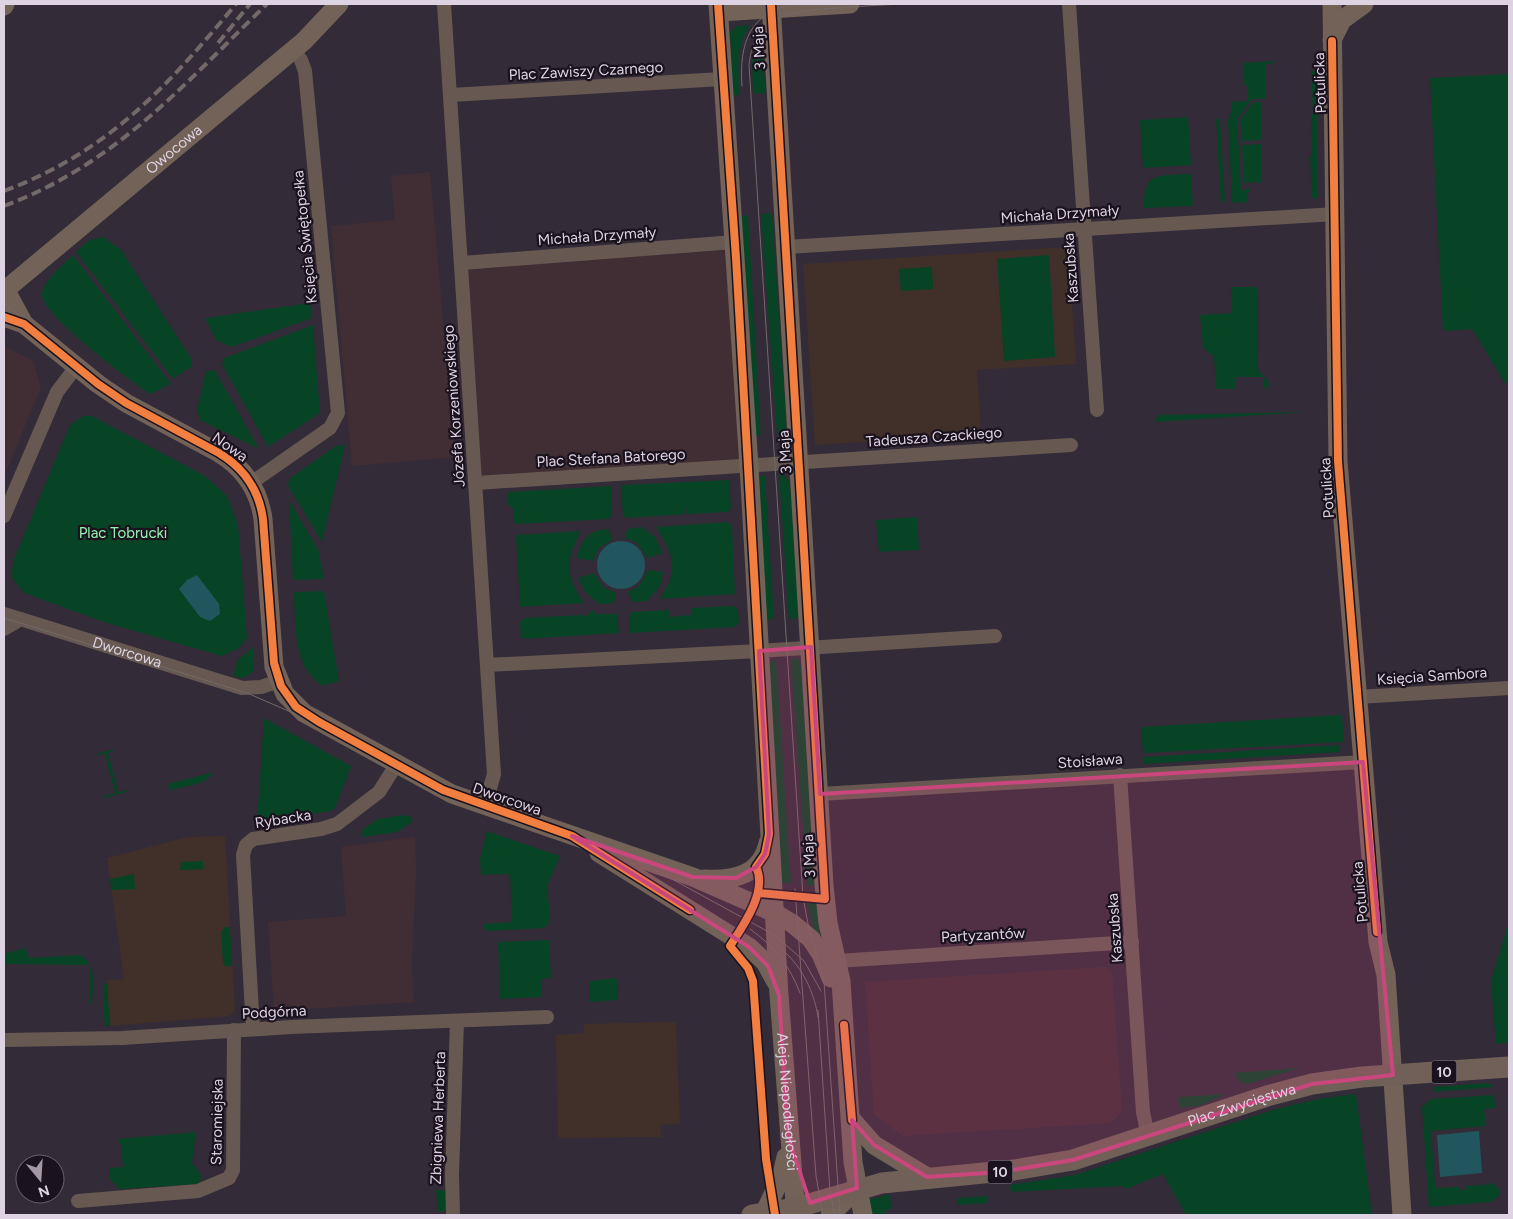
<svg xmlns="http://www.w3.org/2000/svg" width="1513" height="1219" font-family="Figtree,sans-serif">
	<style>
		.commercial { fill: #412e34 }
		.education { fill: #403029 }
		.green { fill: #074325 }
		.water { fill: #22565e }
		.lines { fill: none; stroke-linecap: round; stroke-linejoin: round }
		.street { stroke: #675952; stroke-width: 14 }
		.secondary { stroke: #736258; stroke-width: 19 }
		.primary { stroke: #716057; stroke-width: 21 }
		.tram { stroke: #736968; stroke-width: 1 }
		.rail { stroke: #736968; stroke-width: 4; stroke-dasharray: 10 5; stroke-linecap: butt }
		.cycleway-casing { stroke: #1a121d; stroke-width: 11 }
		.cycleway { stroke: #f27e40; stroke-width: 8 }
		.marked { fill: #c9477d; fill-opacity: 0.2; stroke: #c9477d; stroke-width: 4; stroke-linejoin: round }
		.labels { text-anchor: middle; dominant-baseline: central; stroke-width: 4.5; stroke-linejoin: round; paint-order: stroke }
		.shield { fill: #1a121d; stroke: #a399a8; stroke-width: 1 }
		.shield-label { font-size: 14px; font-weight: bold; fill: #ded3e3 }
		.street-label { font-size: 15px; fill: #ded3e3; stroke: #1a121d }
		.park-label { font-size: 15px; fill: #91f2af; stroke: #1a121d }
	</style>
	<rect width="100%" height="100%" fill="#342b38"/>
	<!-- commercial -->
	<path class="commercial" d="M430,172L455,457L352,466L331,226L395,220L391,176Z
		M730,250L744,460L480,477L467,267Z
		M4,346L33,361L41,387L4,477Z
		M415,837L416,870L412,965L414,1002L274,1011L268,922L346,916L341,847Z
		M1106,967L1112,971L1122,1111L1111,1123L903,1136L874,1114L865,982Z"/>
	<!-- education -->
	<path class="education" d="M1068,247L1076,364L977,370L981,434L815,445L803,264Z
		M225,836L235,1011L229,1016L110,1026L107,980L124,979L107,858L188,837Z
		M664,1022L676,1023L680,1124L660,1125L661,1137L558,1138L556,1035L583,1033L585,1024Z"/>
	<!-- green -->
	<path class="green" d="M750,25C736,48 738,69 740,95H733L730,32L737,26Z
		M761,39L766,93L753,94L752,62Z
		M1273,61V63L1265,64V99H1252L1237,119L1241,187L1243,191L1250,187V192H1247V202L1232,203L1228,120L1232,111L1231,102L1248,101V85H1243V63Z
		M1311,71H1317V198H1312L1310,156H1312L1311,114H1313Z
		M1509,74V317H1507L1509,383H1505L1472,329L1443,331L1430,78Z
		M1253,102H1262V140L1242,141L1240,120Z
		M1188,117L1191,165L1143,168L1140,120Z
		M1220,118L1225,200L1221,204L1216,119Z
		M1262,144V182L1244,183L1242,145Z
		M1191,174L1193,206L1144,208C1143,170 1160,176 1191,174Z
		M772,213L787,433L777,434L761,214Z
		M748,215L761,435L755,436L741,216Z
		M104,237L121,250L191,358V367L173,379L76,252L89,240Z
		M73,255L171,384L150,394C132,382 40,314 42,294C42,282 65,263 73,255Z
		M1049,255L1055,357L1004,361L997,259Z
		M932,267L933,289L901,291L899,269Z
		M1231,287H1257L1258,370L1270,383L1267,389L1264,387L1263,377H1236V389H1216L1214,357L1203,348L1200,315L1232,313Z
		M310,303L312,318L231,347L216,340L205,318Z
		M313,325L320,413L268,447L222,364L224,358Z
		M214,369L259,449L200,420L197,410L206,372Z
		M1308,412L1155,422L1158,415Z
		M83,416H92L205,476L227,496L238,525L247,638L239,648L222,656L107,623L24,593L11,576L14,559L67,432L71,424Z
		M345,445L322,542L288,486L289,479L336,446Z
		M779,475H784L790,482L799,618L789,619Z
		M761,476H765L774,619L766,620L758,479Z
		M729,480L731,508L728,512L687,514L686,503V514L627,518L623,516L621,485Z
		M611,486L612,515L609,519L517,524L514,522L513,509L508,504L507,492Z
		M289,500L318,549L324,579L293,580Z
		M917,517L919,550L879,552L876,520Z
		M728,522L732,526L735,594L660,599C680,570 673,554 656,527Z
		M642,527L655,537L663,553L648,558L637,543L625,538L627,529Z
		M608,529L613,539L598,549L593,561L577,558C581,539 589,530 608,529Z
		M581,531C565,562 565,574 584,603L520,607L516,535Z
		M648,570L663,572L660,586L647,601L632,602L628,592L639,586Z
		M594,573L603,587L616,593L614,603L599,604L585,592L578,578Z
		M324,591L339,681L322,686C317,681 312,677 308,672C294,653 295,615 294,592Z
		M734,606L738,610L739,623L734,627L630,633L629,616L632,612L669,610V617L691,615V608Z
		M592,610L597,614H617L619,633L521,639L520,622L524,618L584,615L585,617Z
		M253,647L254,671L244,678L233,676L237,661Z
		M791,658L799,660L802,670L815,886L807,885Z
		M776,659L791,883H782L769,664L773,660Z
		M1342,715L1344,742L1143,753L1141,727Z
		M264,718L351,766L335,808L331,811L257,823Z
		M1339,745L1340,752L1143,764V757Z
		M118,748L108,753L118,792L128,790L129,791L105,798L104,796L115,793L105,754L92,755Z
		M214,772C204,786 186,786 170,790L168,784Z
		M403,815L411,817L412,822L397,832L363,837L361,835L362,830L378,819Z
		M487,831L560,856L547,886L550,916L548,925L543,928L490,931L483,929V924L512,922L510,874L481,875L480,859Z
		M203,861V869L180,870L181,862Z
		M134,874L135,889L111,890L110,879Z
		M807,900L817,901L824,946L813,929Z
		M1509,921V1043L1496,1044L1491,981Z
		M225,927H230L232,966H225L223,963L221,932Z
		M549,940L551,978L541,979L542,997L500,999L498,942Z
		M25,948L29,958L80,955C98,965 92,987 92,1004H90V965L4,964V954Z
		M617,978L618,1000L590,1002V981Z
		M107,983L110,1026H106L104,1020V984Z
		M1300,1068L1247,1084L1240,1082L1234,1073Z
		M1488,1083L1494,1087L1433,1092L1434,1087Z
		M1226,1094L1199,1106L1179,1108L1178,1097Z
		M1356,1094L1372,1215H1186L1163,1174L1126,1189L1122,1186L1011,1192L1010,1185L1075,1175L1276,1109L1318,1099Z
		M1494,1095L1495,1108L1484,1109L1486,1126L1431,1131L1435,1188L1459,1187L1460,1190H1465V1186L1491,1184V1181L1500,1190V1195L1491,1202L1429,1207L1422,1107L1431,1099Z
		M196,1132L192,1163L201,1175L200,1184L119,1189L110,1179V1168L123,1167L121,1145L117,1139Z
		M436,1190H447V1211L438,1212Z
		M890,1194L891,1209L885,1210V1215H870L868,1200Z
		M987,1196L988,1203L958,1205L957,1198Z"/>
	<!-- water -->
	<path class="water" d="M597 565a24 24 0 1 1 48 0a24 24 0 1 1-48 0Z
		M197,575L219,604L220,614L210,621L200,617L179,589L187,580Z
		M1479,1131L1482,1173L1440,1177L1437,1135Z"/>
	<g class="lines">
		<!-- street -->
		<g class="street">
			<path d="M444,4L494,774L485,806"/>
			<path d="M1069,4L1097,410"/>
			<path d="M451,95L722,79"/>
			<path d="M786,247L1336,214"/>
			<path d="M462,263L735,242"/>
			<path d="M251,483L330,428L338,413L305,71L301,60L293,49"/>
			<path d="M476,483L1071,445"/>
			<path d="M4,516L57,392L76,367"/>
			<path id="s1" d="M4,614L242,688L261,687L279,681"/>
			<path d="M4,629L21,619"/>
			<path d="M487,665L759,651L995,636"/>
			<path d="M1357,697L1509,688"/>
			<path d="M1120,775L1143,1112L1148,1136"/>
			<path d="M820,794L1363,762"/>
			<path d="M837,961L1132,942"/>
			<path d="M253,1029L243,855L246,845L253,839L321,829L337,824L379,792L396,765"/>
			<path d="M4,1040L122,1038L291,1027L547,1017"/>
			<path d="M78,1201L198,1191L229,1178L233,1170L234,1030"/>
			<path d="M453,1215L452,1175L457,1021"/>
		</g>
		<!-- secondary -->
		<g class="secondary">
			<path id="s2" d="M718,4L749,466L779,995L796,1215"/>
			<path d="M771,4L824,885L828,923L841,981L853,1162L863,1215"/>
			<path d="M1332,4L1338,461L1378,942L1386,975L1402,1215"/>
			<path d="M4,6L5,4"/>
			<path d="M719,12L850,4"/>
			<path d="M1332,40L1342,20L1364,4"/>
			<path d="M4,287L24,324"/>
			<path id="s3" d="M4,291L304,41L339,4"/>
			<path d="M4,317L24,324L98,384L126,403L219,453C244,468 259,490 263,519L274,667L285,694L304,713L452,794L693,877L775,913L793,924L811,939L821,954L831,978"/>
			<path d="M599,853L749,947L765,962L776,982"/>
			<path d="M704,879C734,881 761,875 768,843"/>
			<path d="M852,1120L874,1145L927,1177"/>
			<path d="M765,1215L764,1214L782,1175L786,1157"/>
			<path d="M830,1215L857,1189"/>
		</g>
		<!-- primary -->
		<path class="primary" id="s4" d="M752,1215L795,1208L882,1183L1014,1170L1073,1160L1267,1096L1312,1084L1362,1077L1509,1067"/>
		<!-- tram -->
		<path class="tram" d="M742,86C739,44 749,11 796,4
			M4,303L115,391L234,457L256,482L267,514L279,667L285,684L301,706L423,775L457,791L619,850L776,936L804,961L821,991
			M13,319L112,400L219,458L244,481L255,501L260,525L271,668L280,692L293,708L317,726L443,794L588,846L629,863
			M4,618L247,693L293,713
			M795,889L816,1176L823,1215
			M750,929C774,946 790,966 800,993
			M771,941C798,959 813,986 818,1017
			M818,1010L830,1192L835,1215
			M840,1215L824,981L808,924L803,897L749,65C754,13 797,10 839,8C860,6 882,5 904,4"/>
		<!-- rail -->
		<path class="rail" d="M218,43L250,4
			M4,191C108,152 167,87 236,4
			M4,206C116,164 183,85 267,4"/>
		<!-- cycleway casing -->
		<g class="cycleway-casing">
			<path id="cycleway" d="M718,4L736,258L769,834L765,854L756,867C768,891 743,926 730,946L748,968L753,981L766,1159L775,1215
				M1332,41L1338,461L1377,932
				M4,317L24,324L98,384L126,403L219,453C244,468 259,490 263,519L274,663L281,686L296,707L319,722L443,790L572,836L690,910
				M758,893L825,899L771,4
				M844,1025L852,1120"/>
		</g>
		<!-- cycleway -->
		<use href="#cycleway" class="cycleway"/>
	</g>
	<!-- marked area -->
	<path class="marked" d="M811,647L820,794L1363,762L1393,1075L1312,1084L1073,1160L1000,1172L927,1177L874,1145L852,1120L857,1188L810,1203L788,1136L779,995L768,966L749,947L572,836L693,877L736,878L756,867L765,854L769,834L759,651Z"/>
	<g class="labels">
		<!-- shield labels -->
		<g class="shield">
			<rect x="1431.5" y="1060.5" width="25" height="23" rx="4"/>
			<rect x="987.5" y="1160.5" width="25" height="23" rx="4"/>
		</g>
		<g class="shield-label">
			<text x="1444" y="1072">10</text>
			<text x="1000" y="1172">10</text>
		</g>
		<!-- street labels -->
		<g class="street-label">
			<text transform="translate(759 48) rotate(-93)">3 Maja</text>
			<text transform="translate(586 71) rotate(-3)">Plac Zawiszy Czarnego</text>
			<text transform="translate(1320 83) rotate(-92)">Potulicka</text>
			<text stroke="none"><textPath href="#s3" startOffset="221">Owocowa</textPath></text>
			<text transform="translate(1060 214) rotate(-4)">Michała Drzymały</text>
			<text transform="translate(597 236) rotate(-4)">Michała Drzymały</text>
			<text transform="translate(305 237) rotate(-96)">Księcia Świętopełka</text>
			<text transform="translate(1071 268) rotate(-94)">Kaszubska</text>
			<text transform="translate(454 406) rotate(-94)">Józefa Korzeniowskiego</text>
			<text transform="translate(934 437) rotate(-4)">Tadeusza Czackiego</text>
			<text transform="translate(230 447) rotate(35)">Nowa</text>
			<text transform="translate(785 452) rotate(-94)">3 Maja</text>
			<text transform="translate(611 458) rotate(-3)">Plac Stefana Batorego</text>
			<text transform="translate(1327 488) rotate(-94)">Potulicka</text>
			<text stroke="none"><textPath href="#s1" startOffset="129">Dworcowa</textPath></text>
			<text transform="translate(1432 676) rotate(-4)">Księcia Sambora</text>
			<text transform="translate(1090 761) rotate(-4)">Stoisława</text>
			<text transform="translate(507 799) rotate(19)">Dworcowa</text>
			<text transform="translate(283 819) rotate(-9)">Rybacka</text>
			<text transform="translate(809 856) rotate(-93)">3 Maja</text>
			<text transform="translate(1360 892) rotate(-95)">Potulicka</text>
			<text transform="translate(1115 928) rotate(-94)">Kaszubska</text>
			<text transform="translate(983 935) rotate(-3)">Partyzantów</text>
			<text transform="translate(274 1012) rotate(-3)">Podgórna</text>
			<text stroke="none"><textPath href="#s2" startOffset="1100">Aleja Niepodległości</textPath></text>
			<text stroke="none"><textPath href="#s4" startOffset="504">Plac Zwycięstwa</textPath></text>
			<text transform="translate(438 1118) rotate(-88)">Zbigniewa Herberta</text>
			<text transform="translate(217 1122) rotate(-89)">Staromiejska</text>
		</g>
		<!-- park labels -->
		<g class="park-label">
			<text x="123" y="533">Plac Tobrucki</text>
		</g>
	</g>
	<!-- border -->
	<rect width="1513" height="1219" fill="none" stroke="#ded3e3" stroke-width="10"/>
	<!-- north arrow -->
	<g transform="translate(40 1179) rotate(162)"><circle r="24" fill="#1a121d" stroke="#685f6c"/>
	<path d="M0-4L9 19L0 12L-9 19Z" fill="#a298a7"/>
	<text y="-8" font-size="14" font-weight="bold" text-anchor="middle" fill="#ded3e3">N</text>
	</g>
</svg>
